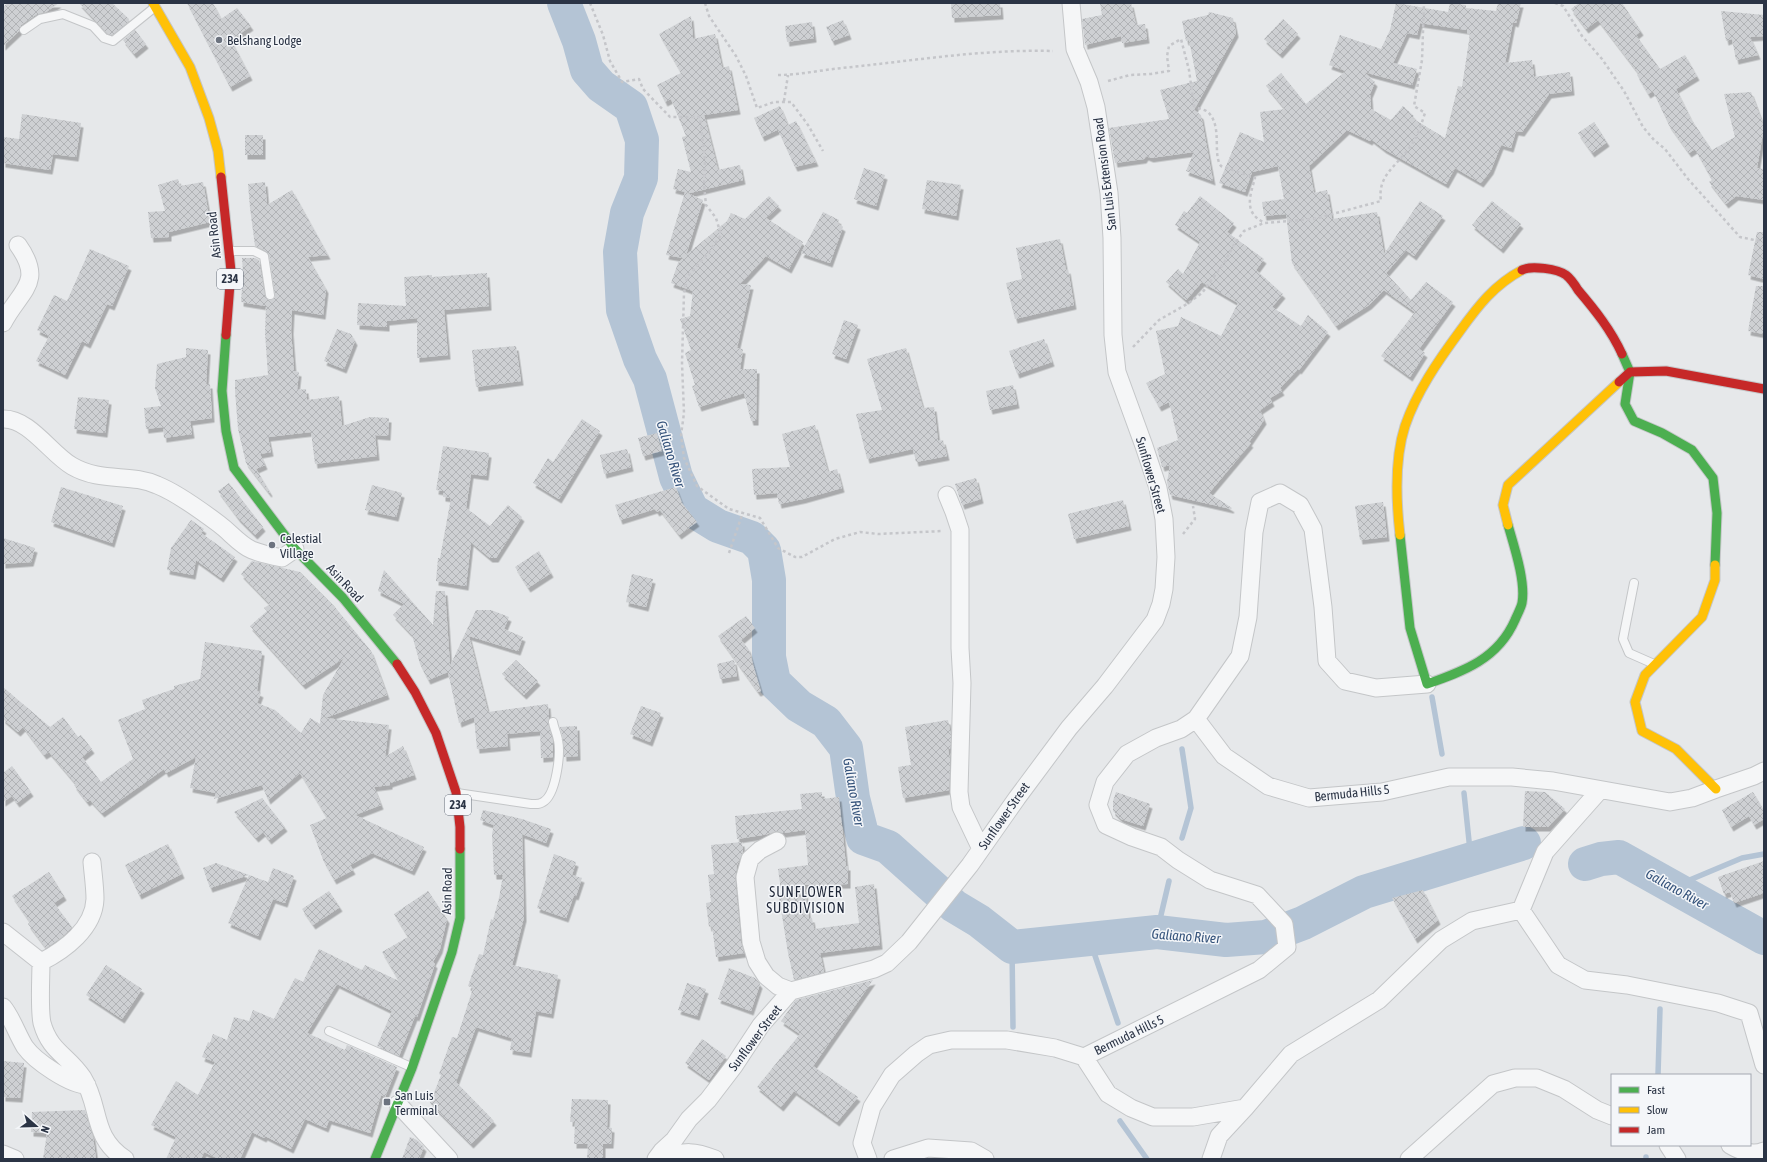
<svg xmlns="http://www.w3.org/2000/svg" width="1767" height="1162" font-family="'Asap Condensed',sans-serif">
	<style>
		.lines { fill: none; stroke-linecap: round; stroke-linejoin: round }
		.stream { stroke: #b4c4d5; stroke-width: 5.5 }
		.river { stroke: #b4c4d5; stroke-width: 34 }
		.building { fill: url(#building-cross-hatch); fill-rule: evenodd; filter: url(#shadow) }
		.lane-casing { stroke: #c4c6c8; stroke-width: 10 }
		.street-casing { stroke: #c4c6c8; stroke-width: 19 }
		.fast-casing { stroke: #c4c6c8; stroke-width: 11 }
		.slow-casing { stroke: #c4c6c8; stroke-width: 11 }
		.jam-casing { stroke: #c4c6c8; stroke-width: 11 }
		.path { stroke: #c5c6ca; stroke-width: 2.5; stroke-dasharray: 3 3; stroke-linecap: butt }
		.lane { stroke: #f5f6f7; stroke-width: 8 }
		.street { stroke: #f5f6f7; stroke-width: 17 }
		.fast { stroke: #4caf50; stroke-width: 9 }
		.slow { stroke: #ffc107; stroke-width: 9 }
		.jam { stroke: #c62828; stroke-width: 9 }
		.poi-dot { fill: #6c737f; stroke: #f4f6f9; stroke-width: 1.5 }
		.labels { text-anchor: middle; dominant-baseline: central; stroke-width: 3; stroke-linejoin: round; paint-order: stroke }
		.shield { fill: #f4f6f9; stroke: #676e7b; stroke-width: 1 }
		.shield-label { font-size: 12px; font-weight: bold; fill: #2b3445 }
		.poi-label { font-size: 13px; fill: #2b3445; stroke: #f4f6f9; text-anchor: start }
		.street-label { font-size: 13px; fill: #2b3445; stroke: #f4f6f9 }
		.water-label { font-size: 14px; font-style: italic; fill: #34527a; stroke: #f4f6f9 }
		.neighbourhood-label { font-size: 14px; letter-spacing: 1px; fill: #1d2536; stroke: #f4f6f9 }
	</style>
	<defs>
		<pattern id="building-cross-hatch" width="8" height="8" patternUnits="userSpaceOnUse"><rect width="8" height="8" fill="#ced0d3"/><path d="M0 0l8 8M0 8l8-8" fill="none" stroke="#b1b3b6"/></pattern>
		<filter id="shadow"><feDropShadow dx="2.5" dy="4.5" stdDeviation="0" flood-color="#0004"/></filter>
	</defs>
	<rect width="100%" height="100%" fill="#e6e8ea"/>
	<g class="lines">
		<!-- stream -->
		<path class="stream" d="M1432,697L1442,754
			M1182,749L1191,808L1182,838
			M1464,793L1471,860
			M1673,887L1742,858L1764,854
			M1157,932L1169,881
			M1089,938L1118,1023
			M1012,947L1013,1027
			M1658,1075L1660,1009
			M1120,1121L1147,1159
			M1646,1159V1157"/>
		<!-- river -->
		<path class="river" d="M564,3L579,41L587,70L601,86L631,107L642,140L641,178L627,213L620,252L623,310L640,359L650,379L676,477L692,510L718,526L752,538L764,550L769,580V657L774,682L799,706L826,722L846,748L853,798L863,838L888,847L954,906L979,921L1012,947L1157,932L1226,940L1266,937L1303,923L1364,892L1524,843
			M1585,864L1601,859L1619,857L1764,938"/>
	</g>
	<!-- building -->
	<path class="building" d="M8,3H59L46,12L37,14L21,25L19,31L3,46V7Z
		M79,3H112L129,19L128,22L112,35L108,34Z
		M187,3H213L221,19L237,8L251,26L231,40L250,76L230,87Z
		M951,3H1000L1001,15L952,18Z
		M1100,3H1131L1136,25L1145,24L1147,39L1122,43L1121,36L1085,45L1082,19L1102,15Z
		M1396,3L1448,12L1450,3L1466,5V8L1496,11L1498,3H1521L1516,23L1513,22L1505,63L1532,60L1534,77L1570,72L1572,91L1549,94L1522,132L1516,131L1511,148L1501,145L1491,170L1481,183L1455,168L1446,184L1384,149L1371,139L1370,141L1347,130L1309,166L1314,193L1327,190L1332,219L1377,212L1384,254L1420,201L1443,216L1414,256L1406,250L1386,273L1411,300L1426,282L1453,302L1419,349L1425,353L1410,377L1381,356L1415,312L1384,290L1369,305L1336,326L1292,263L1286,214L1264,216L1262,202L1284,199L1278,166L1252,172L1245,192L1219,183L1240,132L1264,142L1260,112L1285,109L1266,86L1281,73L1306,104L1346,71L1329,65L1340,35L1381,49L1390,30ZM1420,23L1467,30V33L1470,34L1462,87L1458,86L1445,138L1412,118L1414,116L1403,106L1391,120L1371,109L1370,94L1375,82L1364,72L1412,85L1417,69L1393,63L1407,33L1417,35Z
		M1579,3H1622L1641,31L1636,35L1660,69L1685,55L1697,76L1676,89L1691,119L1712,150L1735,137L1724,94L1751,92L1764,127L1757,168L1764,169V200L1736,196L1726,204L1709,182L1712,180L1695,149L1689,153L1669,125L1653,91L1648,94L1637,75L1639,74L1598,20L1586,29L1571,9Z
		M1721,11L1764,15V36L1750,37L1758,55L1736,60L1732,39L1726,41Z
		M1209,12L1233,18L1236,33L1194,110L1201,115L1213,181L1186,171L1194,152L1151,158L1146,156L1144,159L1115,163L1109,128L1169,119L1160,90L1197,81L1189,40L1186,41L1182,21L1208,15Z
		M691,16L693,39L715,34L722,68L729,66L738,110L704,115L718,170L740,165L743,180L690,193L673,189L678,169L691,172L682,137L686,136L671,99L665,102L657,85L681,73L659,34Z
		M1283,19L1298,34L1280,54L1264,39Z
		M843,20L849,35L832,41L826,27Z
		M812,22L814,38L787,42L785,26Z
		M135,30L146,44L134,54L123,40Z
		M780,106L788,125L762,137L754,118Z
		M22,114L81,123L76,157L53,154L50,170L3,163V137L19,139Z
		M796,121L816,162L795,167L778,130Z
		M1594,122L1607,142L1592,153L1578,133Z
		M245,135H263V155H245Z
		M864,168L885,175L876,206L854,199Z
		M178,179L180,186L203,182L210,222L169,232V237L151,238L148,212L165,211L158,185Z
		M927,180L961,185L956,216L922,209Z
		M265,182L267,205L292,190L328,255L308,257L326,289L323,315L292,310L291,330L294,371L299,372L297,390L306,389L307,400L339,396L342,426L370,417L389,418L388,436L375,435L377,456L315,464L311,432L268,437L271,452L260,454L265,465L256,469L270,492L269,493L246,463L238,429L235,391V380L268,375L265,333L266,306L241,302L243,272L242,258H255L259,260L265,296L268,300H270L275,297L269,255L266,251L255,246L250,208L248,184Z
		M685,192L703,200L686,255L727,221L731,213L745,219L769,196L779,206L766,218L803,242L789,269L766,256L740,284L751,285L737,348L743,349L740,369H757L756,421H751L744,393L699,407L692,386L695,385L685,353L691,350L680,319L690,316L693,291L671,283L678,263L683,258L666,255Z
		M1200,196L1234,223L1227,232L1264,259L1256,270L1283,294L1272,307L1301,326L1308,315L1328,332L1299,370L1298,369L1280,388L1282,391L1270,398L1272,402L1260,410L1264,420L1249,442L1251,443L1209,493L1232,508L1231,509L1170,495L1167,482L1170,465L1162,467L1157,448L1178,440L1169,402L1159,407L1146,383L1165,374L1156,331L1178,326L1181,317L1221,336L1238,303L1202,282L1186,300L1166,282L1178,269L1183,274L1200,242L1175,225L1184,211L1187,213Z
		M1492,201L1521,224L1501,249L1472,225Z
		M823,212L839,220L838,224L843,227L830,263L801,253Z
		M1757,232H1764V279L1748,275Z
		M1060,239L1066,270L1068,269L1074,305L1015,319L1006,283L1022,279L1016,248Z
		M90,249L129,266L112,306L107,304L88,344L82,341L65,375L36,361L49,336L37,330L54,295L67,301Z
		M487,273L489,306L444,310L448,355L417,358V318L387,321V327L357,325L358,303L406,306L404,277L432,275V277Z
		M1756,286H1764V334L1748,331Z
		M844,320L858,325L846,359L832,354Z
		M337,329L351,334L355,341L344,369L324,361Z
		M1044,339L1052,362L1017,374L1009,351Z
		M516,346L521,381L476,387L472,350Z
		M186,348L208,350L206,384H210L212,418L190,421L192,434L164,438L163,427L146,429L144,408L161,406L155,388L157,364L186,357Z
		M906,348L923,408L934,407L938,441L943,440L947,456L916,462L913,449L867,459L856,414L882,410L867,359Z
		M1013,385L1017,404L990,410L986,391Z
		M78,397L109,400L105,433L74,429Z
		M582,419L600,431L559,499L533,483L548,458L553,462Z
		M815,425L828,472L837,469L842,488L803,499L779,504L777,493L754,495L752,469L790,467L782,434Z
		M657,433L662,451L643,456L638,438Z
		M443,446L489,453L486,476L471,474L466,508L490,526L508,505L522,517L496,558H490L471,542L466,586L436,581L438,558H440L451,498L443,497V491L436,490Z
		M627,449L631,467L604,474L600,455Z
		M976,478L981,499L962,505L955,484Z
		M229,483L263,527L255,535L238,518L218,491Z
		M372,485L402,493L396,517L365,510Z
		M61,487L123,506L112,543L51,522Z
		M676,487L682,503L697,522L679,535L660,510L657,512L655,509L620,520L615,505Z
		M1123,500L1129,526L1074,539L1068,514Z
		M1383,502L1387,537L1360,540L1355,506Z
		M191,520L204,529L201,533L235,557L221,578L196,560L193,575L167,570L171,548Z
		M3,538L35,548L31,562L3,564Z
		M539,551L551,573L528,588L515,567Z
		M252,561L300,572L334,606L371,651L387,695L325,718L389,725L385,757L403,746L414,775L390,783V785L374,787L381,805L355,815L424,847L412,871L372,853L350,865L353,870L334,880L324,862L310,825L327,818L300,773L268,800L262,785L214,799L216,793L190,788L196,757L166,773L164,769L102,813L90,800L87,802L74,785L76,784L49,752L44,755L23,727L18,732L3,719V687L50,727L63,717L78,737L81,735L92,749L82,757L101,782L133,759L118,720L145,709L142,700L174,689V686L200,679L205,642L262,651L257,691L261,693L257,703L275,710L301,733L310,718L320,724L323,695L344,658L303,685L250,626L267,611L264,608L270,604L241,574Z
		M384,570L433,625L436,591H445L450,666L476,610H491L509,617L504,629L523,637L518,651L469,636L488,712L548,704L549,718L548,723L553,741V757L541,758L540,731L507,734L508,746L477,749L474,717L459,723L448,672L428,680L420,664L412,635L393,615L404,604L378,591Z
		M632,574L653,579L646,607L626,602Z
		M746,616L755,628L741,640L748,648L761,691L758,692L718,636Z
		M516,660L538,681L524,695L502,674Z
		M734,660L737,676L720,679L717,664Z
		M641,706L661,713L650,742L630,734Z
		M948,720L951,736L950,749H948L950,760L949,790L903,798L898,767L911,765L905,727Z
		M577,726L578,756L564,757L563,739L560,727Z
		M12,766L31,792L17,803L12,796L3,802V773Z
		M1525,791L1545,792L1565,809L1548,827H1523Z
		M822,792V799L839,797L846,866H848V884L804,885L809,918H812L814,929L859,923L855,887L874,884L880,945L820,953L824,972L794,980L788,953L779,897H782L778,869L808,865L805,830L783,833L777,831L768,834L737,839L735,816L802,809L800,794Z
		M1116,792L1150,804L1143,826L1121,819L1113,811V801Z
		M1753,792L1764,811V819L1754,825L1749,816L1731,827L1722,810Z
		M262,798L285,827L269,840L263,832L256,838L234,812Z
		M483,810L522,819L551,829L546,843L522,834L524,917L512,965L558,975L551,1014L536,1011L529,1053L510,1050L512,1038L476,1027L456,1082L494,1121L471,1144L430,1103L441,1075L439,1074L452,1037L457,1038L473,988L468,986L479,954L483,955L491,919L493,920L499,898L503,875H494L492,834L494,825L480,820Z
		M742,842L743,852L737,865L735,878L741,943L744,953L716,957L712,926L709,927L706,903L711,902L708,875L714,874L711,845Z
		M168,844L182,874L139,895L125,865Z
		M554,854L576,862L572,875L582,878L576,896L574,895L566,918L537,908Z
		M1764,861V893L1734,903L1730,892L1724,894L1718,877Z
		M216,863L268,882L273,868L294,876L285,903L273,899L258,936L228,923L249,875L210,888L203,868Z
		M49,872L64,896L54,903L72,927L62,937L46,948L28,924L30,922L12,896Z
		M1423,890L1438,920L1415,939L1392,898Z
		M329,891L340,907L313,925L302,909Z
		M428,891L447,919L440,949L433,962L435,964L417,1017L415,1016L399,1056L377,1046L392,1011L337,984L307,1033L345,1050L347,1045L397,1067L385,1097L381,1095L370,1133L329,1120L326,1128L305,1119L291,1149L265,1136L264,1138L252,1132L240,1159H219L204,1152L201,1159H166L176,1137L151,1125L176,1081L198,1095L215,1062L202,1057L208,1042L210,1043L213,1034L227,1040L234,1017L249,1021L253,1010L274,1019L295,978L303,982L319,949L362,970L365,965L399,981L382,952L408,937L394,914Z
		M106,965L142,989L122,1019L86,995Z
		M729,968L755,978L760,984L751,1011L718,999Z
		M873,980L813,1066L858,1097L837,1122L794,1091L781,1107L757,1087L800,1034L781,1021L796,1000Z
		M687,983L706,989L697,1016L678,1010Z
		M702,1039L726,1056L709,1080L685,1063Z
		M3,1061L24,1063L20,1098L3,1097Z
		M572,1099L608,1100L607,1127L612,1128L611,1144H603V1159H587L588,1144H574L575,1122H570Z
		M85,1110L93,1137L96,1159H43L47,1133L31,1132L32,1112Z
		M410,1137L417,1140L424,1147L419,1159H402Z"/>
	<g class="lines">
		<!-- lane casing -->
		<g class="lane-casing">
			<path id="lane" d="M24,30L40,19L63,14L93,26L104,38L113,41L155,7
				M230,251H254L264,256L270,295
				M1634,583L1623,639L1629,653L1654,664
				M457,793L531,804C536,804 539,805 543,802C556,795 561,754 558,740C557,734 554,728 553,722
				M329,1031L411,1067"/>
		</g>
		<!-- street casing -->
		<g class="street-casing">
			<path id="street" d="M3,323C20,290 45,283 18,245
				M3,419C29,418 51,454 72,466C101,483 131,473 157,485C175,492 203,512 219,524C230,532 240,545 252,550C262,554 272,556 282,558L295,549
				M947,495L954,512L960,530V648L962,683L959,792L961,807L981,849
				M1196,719L1240,656L1248,617L1254,532L1260,502L1280,493L1300,505L1313,529L1323,607L1327,661L1345,681L1376,688L1427,684
				M777,841L760,850L750,859L745,877L751,942L757,962L766,976L778,986L791,991
				M1521,910L1558,965L1585,980L1627,985L1718,1003L1749,1013L1764,1065
				M3,932L41,962
				M41,962C41,977 39,1009 42,1023C50,1052 68,1055 83,1078C101,1107 91,1137 125,1159
				M41,962C65,950 94,928 95,899C95,887 93,874 92,862
				M3,1007C12,1018 17,1034 25,1047C35,1061 70,1085 87,1085
				M1084,1057L1259,970L1287,947L1284,924L1257,895L1210,880L1178,860L1161,847L1132,837L1106,825L1098,805L1105,782L1127,754L1156,738L1181,729L1196,719L1224,756L1268,786L1309,798L1382,792L1449,777H1512L1553,781L1670,802L1692,798L1716,789L1754,776L1764,771
				M398,1104L449,1159
				M1668,1145L1677,1159
				M1730,1145C1740,1151 1753,1156 1764,1151
				M3,1154L15,1159
				M656,1159L662,1151L674,1140L689,1119L708,1100L734,1066L761,1025L791,991L874,969L887,963L909,942L970,865L1017,798L1069,728L1105,686L1155,620L1161,604L1164,589L1166,557L1164,519L1158,488L1144,446L1117,372L1113,335L1112,238L1109,193L1096,107L1089,82L1075,49L1071,3
				M665,1159C684,1150 695,1151 715,1159
				M868,1159L862,1143L872,1107L892,1075L916,1054L929,1045L951,1040H1007L1055,1048L1084,1057L1108,1094L1131,1108L1153,1117H1193L1245,1108
				M893,1159L928,1148L971,1151L985,1159
				M1211,1159L1219,1136L1245,1108L1291,1054L1379,1000L1441,940L1472,921L1521,910L1545,852L1600,790
				M1409,1159L1493,1084L1515,1078H1537L1564,1089L1597,1110L1612,1116"/>
		</g>
		<!-- fast casing -->
		<g class="fast-casing">
			<path id="fast" d="M226,335L222,391L226,431L234,468L295,549L343,598L397,664
				M1622,354L1630,372L1625,404L1634,421L1662,433L1692,450L1713,478L1717,513L1715,565
				M1400,535L1410,628L1427,684C1464,671 1498,659 1515,620C1517,615 1521,608 1522,603C1526,582 1514,546 1508,525
				M375,1159L412,1068L452,952L460,918V849"/>
		</g>
		<!-- slow casing -->
		<g class="slow-casing">
			<path id="slow" d="M153,3L190,67L209,118L218,151L221,177
				M1508,525L1503,505L1508,485L1619,382
				M1400,535C1396,500 1394,460 1405,426C1417,391 1438,361 1460,331C1478,306 1494,285 1522,270
				M1715,565V580L1702,617L1645,675L1635,702L1642,731L1676,749L1716,789"/>
		</g>
		<!-- jam casing -->
		<g class="jam-casing">
			<path id="jam" d="M221,177L231,271L226,335
				M1522,270C1531,265 1558,269 1566,275C1571,279 1575,285 1578,290C1595,310 1611,330 1622,354
				M1619,382L1630,372L1666,371L1764,389
				M397,664L415,692L436,733L456,792L460,827V849"/>
		</g>
		<!-- path -->
		<path class="path" d="M590,3L603,35L610,61L622,82L639,79L643,89L670,117H700L705,160L704,185L706,205L716,218L721,235L709,252L687,277L684,293L682,363L684,413L681,435L684,458L697,486L729,509L760,518L778,548L795,557H802L835,539L860,532L878,534L943,531
			M705,3L709,16L736,56L746,76L757,108L774,102H791L808,125L823,151
			M1555,3L1563,6L1582,36L1602,59L1624,91L1643,127L1654,140L1665,149L1688,179L1740,237L1764,242
			M778,75C799,75 821,70 842,68C912,61 982,49 1053,51
			M1108,81L1130,75L1151,74L1169,71L1167,56L1169,46L1181,39L1189,70L1194,106C1198,109 1204,109 1208,112C1223,127 1212,154 1221,166L1255,178C1250,196 1243,213 1265,223L1314,219L1381,201C1377,175 1397,166 1410,147C1418,136 1421,125 1425,113L1414,106L1422,60L1424,3
			M784,101L788,75
			M1133,347L1159,320L1187,304L1202,293L1224,263L1235,243L1244,231L1264,223
			M1183,534L1195,519L1193,506
			M729,553L743,512"/>
		<!-- lane -->
		<use href="#lane" class="lane"/>
		<!-- street -->
		<use href="#street" class="street"/>
		<!-- fast -->
		<use href="#fast" class="fast"/>
		<!-- slow -->
		<use href="#slow" class="slow"/>
		<!-- jam -->
		<use href="#jam" class="jam"/>
	</g>
	<!-- markers -->
	<g class="poi-dot">
		<circle cx="219" cy="40" r="4"/>
		<circle cx="272" cy="545" r="4"/>
		<rect x="383" y="1098" width="8" height="8" rx="2"/>
	</g>
	<g class="labels">
		<!-- shield labels -->
		<g class="shield">
			<rect x="217" y="269" width="26" height="20" rx="3"/>
			<rect x="445" y="795" width="26" height="20" rx="3"/>
		</g>
		<g class="shield-label">
			<text x="230" y="279">234</text>
			<text x="458" y="805">234</text>
		</g>
		<!-- poi labels -->
		<g class="poi-label">
			<text x="227" y="40">Belshang Lodge</text>
			<text x="280" y="538">Celestial<tspan x="280" dy="15">Village</tspan></text>
			<text x="395" y="1095">San Luis<tspan x="395" dy="15">Terminal</tspan></text>
		</g>
		<!-- street labels -->
		<g class="street-label">
			<text transform="translate(1105 174) rotate(-97)">San Luis Extension Road</text>
			<text transform="translate(214 235) rotate(-96)">Asin Road</text>
			<text transform="translate(1151 475) rotate(74)">Sunflower Street</text>
			<text transform="translate(345 583) rotate(47)">Asin Road</text>
			<text transform="translate(1352 793) rotate(-6)">Bermuda Hills 5</text>
			<text transform="translate(1004 816) rotate(-55)">Sunflower Street</text>
			<text transform="translate(447 891) rotate(-89)">Asin Road</text>
			<text transform="translate(1129 1035) rotate(-26)">Bermuda Hills 5</text>
			<text transform="translate(755 1038) rotate(-53)">Sunflower Street</text>
		</g>
		<!-- water labels -->
		<g class="water-label">
			<text transform="translate(671 454) rotate(73)">Galiano River</text>
			<text transform="translate(854 792) rotate(80)">Galiano River</text>
			<text transform="translate(1677 889) rotate(29)">Galiano River</text>
			<text transform="translate(1186 936) rotate(4)">Galiano River</text>
		</g>
		<!-- neighbourhood labels -->
		<g class="neighbourhood-label">
			<text x="806" y="892">SUNFLOWER<tspan x="806" dy="16">SUBDIVISION</tspan></text>
		</g>
	</g>
	<!-- border -->
	<rect width="1767" height="1162" fill="none" stroke="#2b3445" stroke-width="8"/>
	<!-- legend -->
	<rect x="1611" y="1074" width="140" height="72" fill="#f4f6f9" stroke="#a4a8b1"/>
	<rect x="1619" y="1087" width="20" height="6" fill="#4caf50" stroke="#a4a8b1"/>
	<text x="1647" y="1094" font-size="12" fill="#2b3445">Fast</text>
	<rect x="1619" y="1107" width="20" height="6" fill="#ffc107" stroke="#a4a8b1"/>
	<text x="1647" y="1114" font-size="12" fill="#2b3445">Slow</text>
	<rect x="1619" y="1127" width="20" height="6" fill="#c62828" stroke="#a4a8b1"/>
	<text x="1647" y="1134" font-size="12" fill="#2b3445">Jam</text>
	<!-- north arrow -->
	<g transform="translate(36 1126) rotate(110)" stroke="#f4f6f9" stroke-width="3" paint-order="stroke">
	<path d="M0-3L7 15L0 10L-7 15Z" fill="#2b3445"/>
	<text y="-6" font-size="11" font-weight="bold" text-anchor="middle" fill="#2b3445">N</text>
	</g>
</svg>
